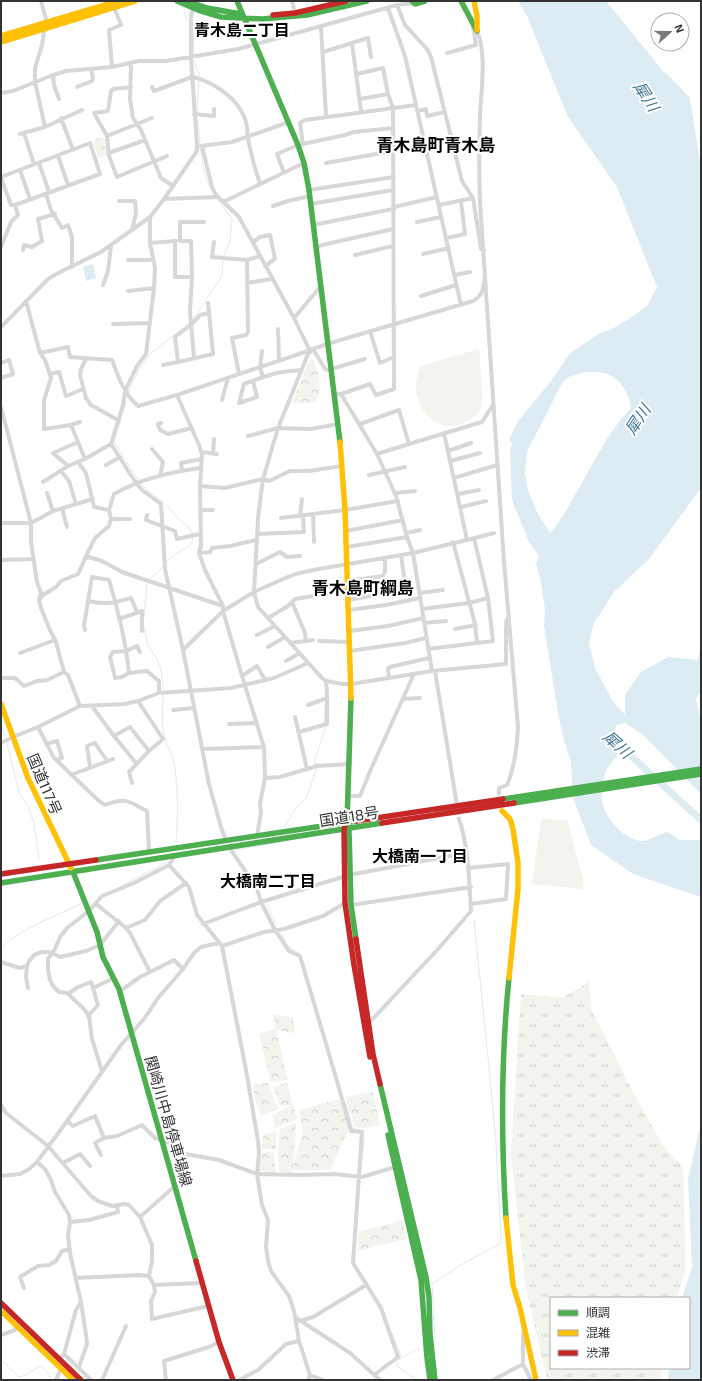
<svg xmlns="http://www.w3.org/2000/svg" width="702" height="1381" font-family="'Exo 2','Noto Sans JP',sans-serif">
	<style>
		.grass { fill: url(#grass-tufts) }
		.park { fill: url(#park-crowns) }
		.garden { fill: #f1f5ed }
		.water { fill: #ddebf3; fill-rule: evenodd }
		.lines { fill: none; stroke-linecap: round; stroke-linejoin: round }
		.stream { stroke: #ddebf3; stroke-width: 1 }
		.river { stroke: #ddebf3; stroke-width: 7 }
		.street-tunnel { stroke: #d6d6d6; stroke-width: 4; stroke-dasharray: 4 2; stroke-linecap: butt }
		.street { stroke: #d7d7d7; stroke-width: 4 }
		.fast { stroke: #4caf50; stroke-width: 5.5 }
		.slow { stroke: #ffc107; stroke-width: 5.5 }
		.jam { stroke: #c62828; stroke-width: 5.5 }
		.labels { text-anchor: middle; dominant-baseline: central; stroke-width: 4; stroke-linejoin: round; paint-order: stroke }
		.street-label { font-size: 15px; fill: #333; stroke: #fff }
		.neighbourhood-label { font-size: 16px; font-weight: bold; fill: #000; stroke: #fff }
		.water-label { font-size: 16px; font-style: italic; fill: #3f7597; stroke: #fff }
		.quarter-label { font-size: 17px; font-weight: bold; fill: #000; stroke: #fff }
	</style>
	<defs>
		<pattern id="grass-tufts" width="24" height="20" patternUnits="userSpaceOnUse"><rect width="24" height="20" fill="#f1f5ed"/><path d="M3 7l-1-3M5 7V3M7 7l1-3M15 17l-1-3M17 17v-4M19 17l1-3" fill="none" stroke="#cfd2cc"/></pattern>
		<pattern id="park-crowns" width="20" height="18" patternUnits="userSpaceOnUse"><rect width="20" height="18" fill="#f1f5ed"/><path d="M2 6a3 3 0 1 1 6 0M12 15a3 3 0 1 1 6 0" fill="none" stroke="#cfd2cc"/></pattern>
	</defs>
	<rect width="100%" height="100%" fill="#fff"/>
	<!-- grass -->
	<path class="grass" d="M589,982L591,1009L634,1094L664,1147L683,1167L686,1268L677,1298H551V1368H662L661,1380H547L526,1288L511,1154L521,994L562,998Z"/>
	<!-- park -->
	<path class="park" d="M98,138H104L107,155L98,158L93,141Z
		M310,359L314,360C319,378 323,384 316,402L291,404Z
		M273,1015L293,1017L295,1033L276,1030L288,1080L271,1082L259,1034L275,1029Z
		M268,1083L278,1109L261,1115L254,1097V1084Z
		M287,1083L297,1119L275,1128L273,1115L292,1105H280L273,1087Z
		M373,1092L380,1125L366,1128L354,1127L346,1097Z
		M339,1099L350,1126L330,1170H292L291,1175L279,1171L278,1149L280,1129L296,1123L293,1167L303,1132L299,1110Z
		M276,1131V1149H262L263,1135Z
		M263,1151L274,1153L276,1175L257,1170Z
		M403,1220L406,1239L357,1251L359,1232Z"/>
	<!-- garden -->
	<path class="garden" d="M479,349C480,358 484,402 481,408C478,415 471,420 463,423C460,424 457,426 454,426C435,428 417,409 416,390C415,382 418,373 420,366Z
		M541,819L567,820L583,879V889L532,884Z"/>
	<!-- water -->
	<path class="water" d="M518,1H606L663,71L669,76L690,98L701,168V488L649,559L613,593L600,614L594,622L589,643L595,668L611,698L616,705L625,714V695L641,672L668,657L698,660L701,642V691L696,699L701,721V794L642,734L625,723L617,725L614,732L617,756C613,761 606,768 605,774C602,782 601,793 602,801C605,818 625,842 644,841C646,841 662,833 667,832L680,840H701V897L633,874L591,845L573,798L571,762L564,741L559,719L544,626L545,610L541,582L536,564L539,556L529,542L512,500L510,451L512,443L509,440L518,421L549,384L569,354L600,333L612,329L626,321L647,306L657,287L617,187L568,117L527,16ZM585,372C592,372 602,372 608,374C622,381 629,394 631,408C606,434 591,469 572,500C566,511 559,523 550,533L538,514L528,491L525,473L527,452L562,383L568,377Z
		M93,264L96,278L86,281L83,267Z
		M701,1123V1380H668L669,1368H689V1298H682L692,1268L688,1179Z"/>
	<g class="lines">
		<!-- stream -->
		<path class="stream" d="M184,12L188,21
			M193,33L194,54
			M194,61L200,76
			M197,113L199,81
			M198,121L200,144
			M200,148L205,175L210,187
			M217,198L232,219L230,241L224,256
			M194,318L222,276L223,260
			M128,393L138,371L150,354L189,323
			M126,396L125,406L114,442L139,481
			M141,484L148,491L163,502L181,521L189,527L192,534
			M256,519L260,487
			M166,562C170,559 173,555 177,553C184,548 192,548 193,537
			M150,579L163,567
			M144,618L147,583
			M144,627L148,646L157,659L161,669L163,690
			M163,695C163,708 161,723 164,735C167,746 173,756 175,768C178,792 178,817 176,842
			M324,722L325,703
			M1,724L5,737
			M7,743L19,792L28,807L34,823L39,860
			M318,764L314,763L326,727
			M285,826L299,804L306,799L317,768
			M235,853V850L280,842
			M238,857L254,881
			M121,886L165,863
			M266,903L276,924
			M280,932L289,947L299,953
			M1,947C25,927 53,917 81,904
			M345,1101L353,1129L363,1130L364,1132
			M361,1170L364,1138
			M392,1334L401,1356L400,1359
			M435,1338L432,1284L464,1263L500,1244L501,1239L496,1143L490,1077L474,920
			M1,1360L19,1377C28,1376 34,1368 42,1366L52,1380
			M417,1380L398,1367L396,1362L398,1360L419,1348"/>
		<!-- river -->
		<path class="river" d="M608,735L701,820"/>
		<!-- street-tunnel -->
		<path class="street-tunnel" d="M456,799L459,819"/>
		<!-- street -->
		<path class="street" d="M41,1L46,19L42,45L35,68V82L45,127
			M292,1L295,13
			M397,5L405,25L427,49L431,57L462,181L473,198L481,249L484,250
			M388,8L405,56L461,305
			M321,27L326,116
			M477,31C487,52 481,93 480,116C479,145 479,173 480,202L504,562L518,727C517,747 515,767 507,785L499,788V794
			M352,43L361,111
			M323,52L368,38L371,57
			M447,53L476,45L473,26
			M131,63L130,99L133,118L141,130L161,178L173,186
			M112,67L109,30L121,25L114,7
			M53,75L54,85L59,99
			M77,87L92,81L93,78L91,69
			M131,87L113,89L111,91L108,111L94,113L107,136L109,156L117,177L167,156
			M152,87L154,91L192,77C200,78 208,82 215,86C230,95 244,109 247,127C248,131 247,135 248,139C251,154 255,169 260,184
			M1,93L13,91L53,75L66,71L112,67L139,61H166L238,49L397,5L413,3
			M360,99L388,94
			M418,111L426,109L427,116L445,112
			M194,114L214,116V109
			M61,118L73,150
			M24,133L34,164
			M20,134L45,127L82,110
			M107,136L152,118
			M303,145L300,123L305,120L416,105
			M201,146L232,142L289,122
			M202,146L212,187L216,195L239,217L294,318L309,349H313L325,369L328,370L365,359
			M109,153L145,140
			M58,156L68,185
			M39,163L49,192
			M326,163L393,151
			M20,170L30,199
			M284,173L277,154L298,145L345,135L354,132L393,128
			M1,177L90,143L100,174L15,205H11L1,178
			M309,190L394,177
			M46,194L51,210L62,228L68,225L72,237V267
			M164,199L218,197
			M119,201H135L136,213L132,230
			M223,202L304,163
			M310,204L393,190
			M439,205L473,198
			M273,206L288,201L310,196
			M394,207L437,197
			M150,217V243L155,268L154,288L146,354L137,366L125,391L123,405L111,444L136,483L142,490L161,504L165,569L183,650L209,784L221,827L226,841
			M417,222L441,217
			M313,225L393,209
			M447,238L465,234L461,201
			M175,241V277H192
			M214,242L212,257L247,260L260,256
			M253,242L260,237L270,235L275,259L265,266
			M150,243L176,241
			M1,247L11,222L18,215L15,205
			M316,248L322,245L393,229
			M23,250L24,245L32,247L42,241L38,219L55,214
			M423,254L449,248
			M355,255L393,246
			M128,260H153
			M455,275L470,272
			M485,277C483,288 484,294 473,301L327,344L313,349L308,354L278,428L263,479L258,519L254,592L258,607L322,678L326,681L342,684H351L432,671L506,664V622L508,618
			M247,283L272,279
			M103,285L108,271L111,246
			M128,291L154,288
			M421,296L456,285
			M26,301L40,353L68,347L70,357L112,360C118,376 124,394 138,406L177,395L311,350
			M208,303L209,313
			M209,313L213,354L178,362L175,337L192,324L200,315Z
			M294,318L321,286
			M113,324L150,323
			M1,327L48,279L60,272L101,252L150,217L164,199L197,151V146L191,58V16L193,8
			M278,329L279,361
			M370,331L380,363L394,357
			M262,351L260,368L263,377
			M40,353L45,360L51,378L44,400V429L71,425L85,459
			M194,358L190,311L192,277L191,241H180V222H204
			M86,359L81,369L80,375L86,398L91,405L118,420
			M1,363L9,360L13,374L1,378
			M163,365L178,362
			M50,374L59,372L66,396L83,389
			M239,374L232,338L246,335L248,332L247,260
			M253,381L257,397L239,403L244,384C256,380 269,374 282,372C288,371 295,371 301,370
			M334,394H341L370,384L376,395L394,389L393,108L388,94L383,68L357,74
			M341,394L377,454L396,496L407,537L413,553L432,671
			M177,395L199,445L202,454L200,486L201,545L199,553L205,570L223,606V611L242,676L264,747L265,778L260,804L261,812L257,836
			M222,400L228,378
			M1,407L31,523V542L37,582L41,593L39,600L41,608L50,630L56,642L64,672L68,675L80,706
			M161,423L158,424L160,430L168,434L192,428
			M360,424L399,410L409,444L482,422L493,405
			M71,425L80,422
			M248,436L278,428L311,429L338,424
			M152,449L163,462L160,476
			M448,451L471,443
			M201,452L217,454
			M213,453L214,439
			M377,454L409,444
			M450,461L480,453
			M78,462L86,473L94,507L109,510
			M106,465L120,457
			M68,466L53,453L78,442
			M182,470L181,463L202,459
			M61,471L69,481L76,504
			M369,475L405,467
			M454,478L497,465
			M43,482L68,466L85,459L111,444
			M200,486L225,488L263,479L269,481L290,471H309L342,466
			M47,493L53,511
			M395,493L415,491
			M458,494L479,490
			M461,507L486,501
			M62,508L67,527
			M200,510H213
			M313,514L314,542
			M147,515L146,520L175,531L177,539L200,534
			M300,516L302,499
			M281,518L345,510L398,501
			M111,519H130
			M1,523H31L53,511L93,499
			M346,531L403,520
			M406,533L420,530
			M257,534L304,532L303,516
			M467,540L494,533
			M453,542L475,624L477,642
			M347,547L407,537
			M199,553L210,552L212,548L230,546L256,540
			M401,555L405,584
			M85,558L95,538L109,526L111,519L109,510L114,494C140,479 170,472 200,468
			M1,560L34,559
			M256,564L280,552L287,557L300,556
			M348,581L383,576L385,571V558
			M419,593L443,590
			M40,599L43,595L56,587L61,581L78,574L85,559L89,557L102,561L122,572L223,606
			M348,600L377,595
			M292,602L305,633L306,641
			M422,609L469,603L488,598
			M349,610L386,605L420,598
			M137,612L131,598C113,603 106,605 88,601L92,577L109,580C118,610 126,642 129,673L147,671L159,681V693
			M268,618L288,606L295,599L348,590
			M119,619L142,611V631
			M424,623L446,621
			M455,629L476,625
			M85,630L84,626L88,601
			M350,631L388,626L423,618
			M257,635L275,626
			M319,641L350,642
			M290,643L313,640
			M268,647L285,637
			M428,649L493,641L488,598L474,538
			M183,650L223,611L254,592L283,579L296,574L313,570L413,553L467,540L444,433
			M350,651L405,643L426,638
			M20,653L55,640
			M286,661L300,653
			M435,671L456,799
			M129,673L122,677L115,678L110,657L113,652L126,651L137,646L140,652
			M242,676L257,666L265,680
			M1,678H15L24,686L37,681L47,680L64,672
			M389,678L388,669L390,667L429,658
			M403,699L420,698
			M308,705L327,698
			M92,706L114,736
			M173,710L194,708
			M229,724L257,723
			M38,727L54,758L99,801L105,805C126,797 128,801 147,811L149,851
			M299,732L327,724C327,709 328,695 326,681
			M1,743L13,737L38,727L80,706L124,704L138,701L159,693L231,688L274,678L308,663
			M46,744L57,741L62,758L56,760
			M203,749L264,747
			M136,763L114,736L130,727L149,751
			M90,767L87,746L95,743L107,761
			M307,769L317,766L350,764
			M71,775L113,759
			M265,778L280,777L307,769L295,717
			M132,783L129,772L149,751L163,739L138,701
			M347,796H360L371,769L414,674
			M229,847L257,889L261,902L275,930L289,951L300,956L337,1081L351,1131L362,1132L353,1263L381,1308L398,1357L374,1375
			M169,865L189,887L197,915L222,946L246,1070L258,1141L259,1153L257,1174L262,1205L268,1220L266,1247L268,1261L271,1271L289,1296L294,1311L299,1341L310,1375L308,1380
			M468,868L508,864L506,899L471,904
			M96,904L126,928L130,933L150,972
			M203,924L261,902L349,875L466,853
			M126,928L145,920L160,901L186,883
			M222,946L264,932L284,929L323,916L345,903L351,905L471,887
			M1,962L20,968L27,966C32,950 47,949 60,957L86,951L100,945L119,921
			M27,966L26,977L28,988
			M119,992L140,977L174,960L183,969
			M68,994L78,987L91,982L93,988L114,978
			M88,1016L98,1005L93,988
			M368,1024L439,948L471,911C469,881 469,848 459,819
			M102,1071L92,1039L89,1016L84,1009L67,993L59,992L53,986L50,980L48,970V959L55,949L60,937L67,928L89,911L102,896L134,883L169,865L173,859V856
			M1,1105L6,1113L48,1146L91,1196L98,1201L112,1206L125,1204L129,1205L140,1217L175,1186
			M67,1121L73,1126L95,1116L104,1138
			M101,1155L95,1143L104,1138L117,1136L142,1125L155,1138L170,1143L180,1153L219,1160L257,1174L301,1175L335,1174L362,1177L395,1167
			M37,1162L45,1169L51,1180L55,1192L69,1215L70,1223L68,1235L70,1253L81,1302L86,1335L87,1344L79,1367
			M63,1163L80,1154L90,1166
			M1,1176L20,1174L29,1169L37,1162L70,1117L121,1045L144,1019L158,998L183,969L194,953L201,947L219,943
			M140,1217L152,1245V1261L149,1276L154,1285L155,1292L151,1301L152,1319L208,1306
			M70,1222L89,1220L118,1212L117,1206
			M76,1278L139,1275L149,1276
			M154,1285L201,1283
			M24,1288L20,1277L38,1266L49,1265L56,1261L62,1251L70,1249
			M295,1317L350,1353L380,1380
			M300,1321L313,1317L366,1285
			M524,1330L523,1337V1364L531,1380
			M1,1335L15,1330L17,1327
			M64,1354L91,1380
			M59,1359L64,1354L76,1310L81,1302
			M310,1375L323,1380
			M56,1380L61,1368
			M102,1380L126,1326
			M166,1380L164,1361L209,1347L219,1342
			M239,1380L258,1370L286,1344L299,1341
			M493,1380L523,1364"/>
		<!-- fast -->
		<path class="fast" d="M177,1L198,10L221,17L262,19L307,15L367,1
			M187,1L207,8L241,14
			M237,1L298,145L304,163L309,190L340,442
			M412,1L415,4L425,1
			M461,1L477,31
			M351,698L347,822L349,830L351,905L356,939
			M503,799L701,769
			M514,803L701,774
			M96,860L356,821
			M73,872L97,932L103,957L119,989L196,1261
			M1,883L382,823
			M380,1084L426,1277L429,1297L430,1334L435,1380
			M388,1135L421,1280L427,1358L430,1380
			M506,1218C501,1138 501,1057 509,978"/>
		<!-- slow -->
		<path class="slow" d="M474,1L477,16V30
			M1,36L118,1
			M1,42L135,1
			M340,442L345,510L351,698
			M1,704L28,778L71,868
			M502,811L510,819L513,829L518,863V889L509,978
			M506,1218L513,1285L520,1308L536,1380
			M1,1311L73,1380"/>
		<!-- jam -->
		<path class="jam" d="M273,15L295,13L346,1
			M356,821L503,799
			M382,823L514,803
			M345,826L344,829L345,903L354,965L370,1057
			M1,874L96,860
			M356,939L373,1054L380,1084
			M196,1261L219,1342L233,1380
			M1,1303L81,1380"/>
	</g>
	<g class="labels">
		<!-- street labels -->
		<g class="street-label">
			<text transform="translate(45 784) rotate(67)">国道117号</text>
			<text transform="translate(349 816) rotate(-9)">国道18号</text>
			<text transform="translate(169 1121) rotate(74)">関崎川中島停車場線</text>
		</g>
		<!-- neighbourhood labels -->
		<g class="neighbourhood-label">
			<text x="242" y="29">青木島二丁目</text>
			<text x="420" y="855">大橋南一丁目</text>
			<text x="268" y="880">大橋南二丁目</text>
		</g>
		<!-- water labels -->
		<g class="water-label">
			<text transform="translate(647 96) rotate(57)">犀川</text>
			<text transform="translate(637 419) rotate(-56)">犀川</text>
			<text transform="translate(618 744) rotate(42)">犀川</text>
		</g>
		<!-- quarter labels -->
		<g class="quarter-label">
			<text x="436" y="144">青木島町青木島</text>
			<text x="363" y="587">青木島町綱島</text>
		</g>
	</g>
	<!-- border -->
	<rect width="702" height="1381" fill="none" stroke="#333333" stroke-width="4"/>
	<!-- legend -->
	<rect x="550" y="1297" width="140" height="72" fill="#ffffff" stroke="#adadad"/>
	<rect x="558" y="1310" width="20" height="6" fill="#4caf50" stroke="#adadad"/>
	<text x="586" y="1317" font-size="12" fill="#333333">順調</text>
	<rect x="558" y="1330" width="20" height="6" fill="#ffc107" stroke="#adadad"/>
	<text x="586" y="1337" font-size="12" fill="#333333">混雑</text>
	<rect x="558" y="1350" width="20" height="6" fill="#c62828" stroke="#adadad"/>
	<text x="586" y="1357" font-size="12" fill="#333333">渋滞</text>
	<!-- north arrow -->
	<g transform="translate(670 32) rotate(69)"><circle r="19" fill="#ffffff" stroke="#adadad"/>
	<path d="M0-3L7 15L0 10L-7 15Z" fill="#7a7a7a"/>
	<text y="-6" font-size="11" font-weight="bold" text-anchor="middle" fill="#333333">N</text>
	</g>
</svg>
